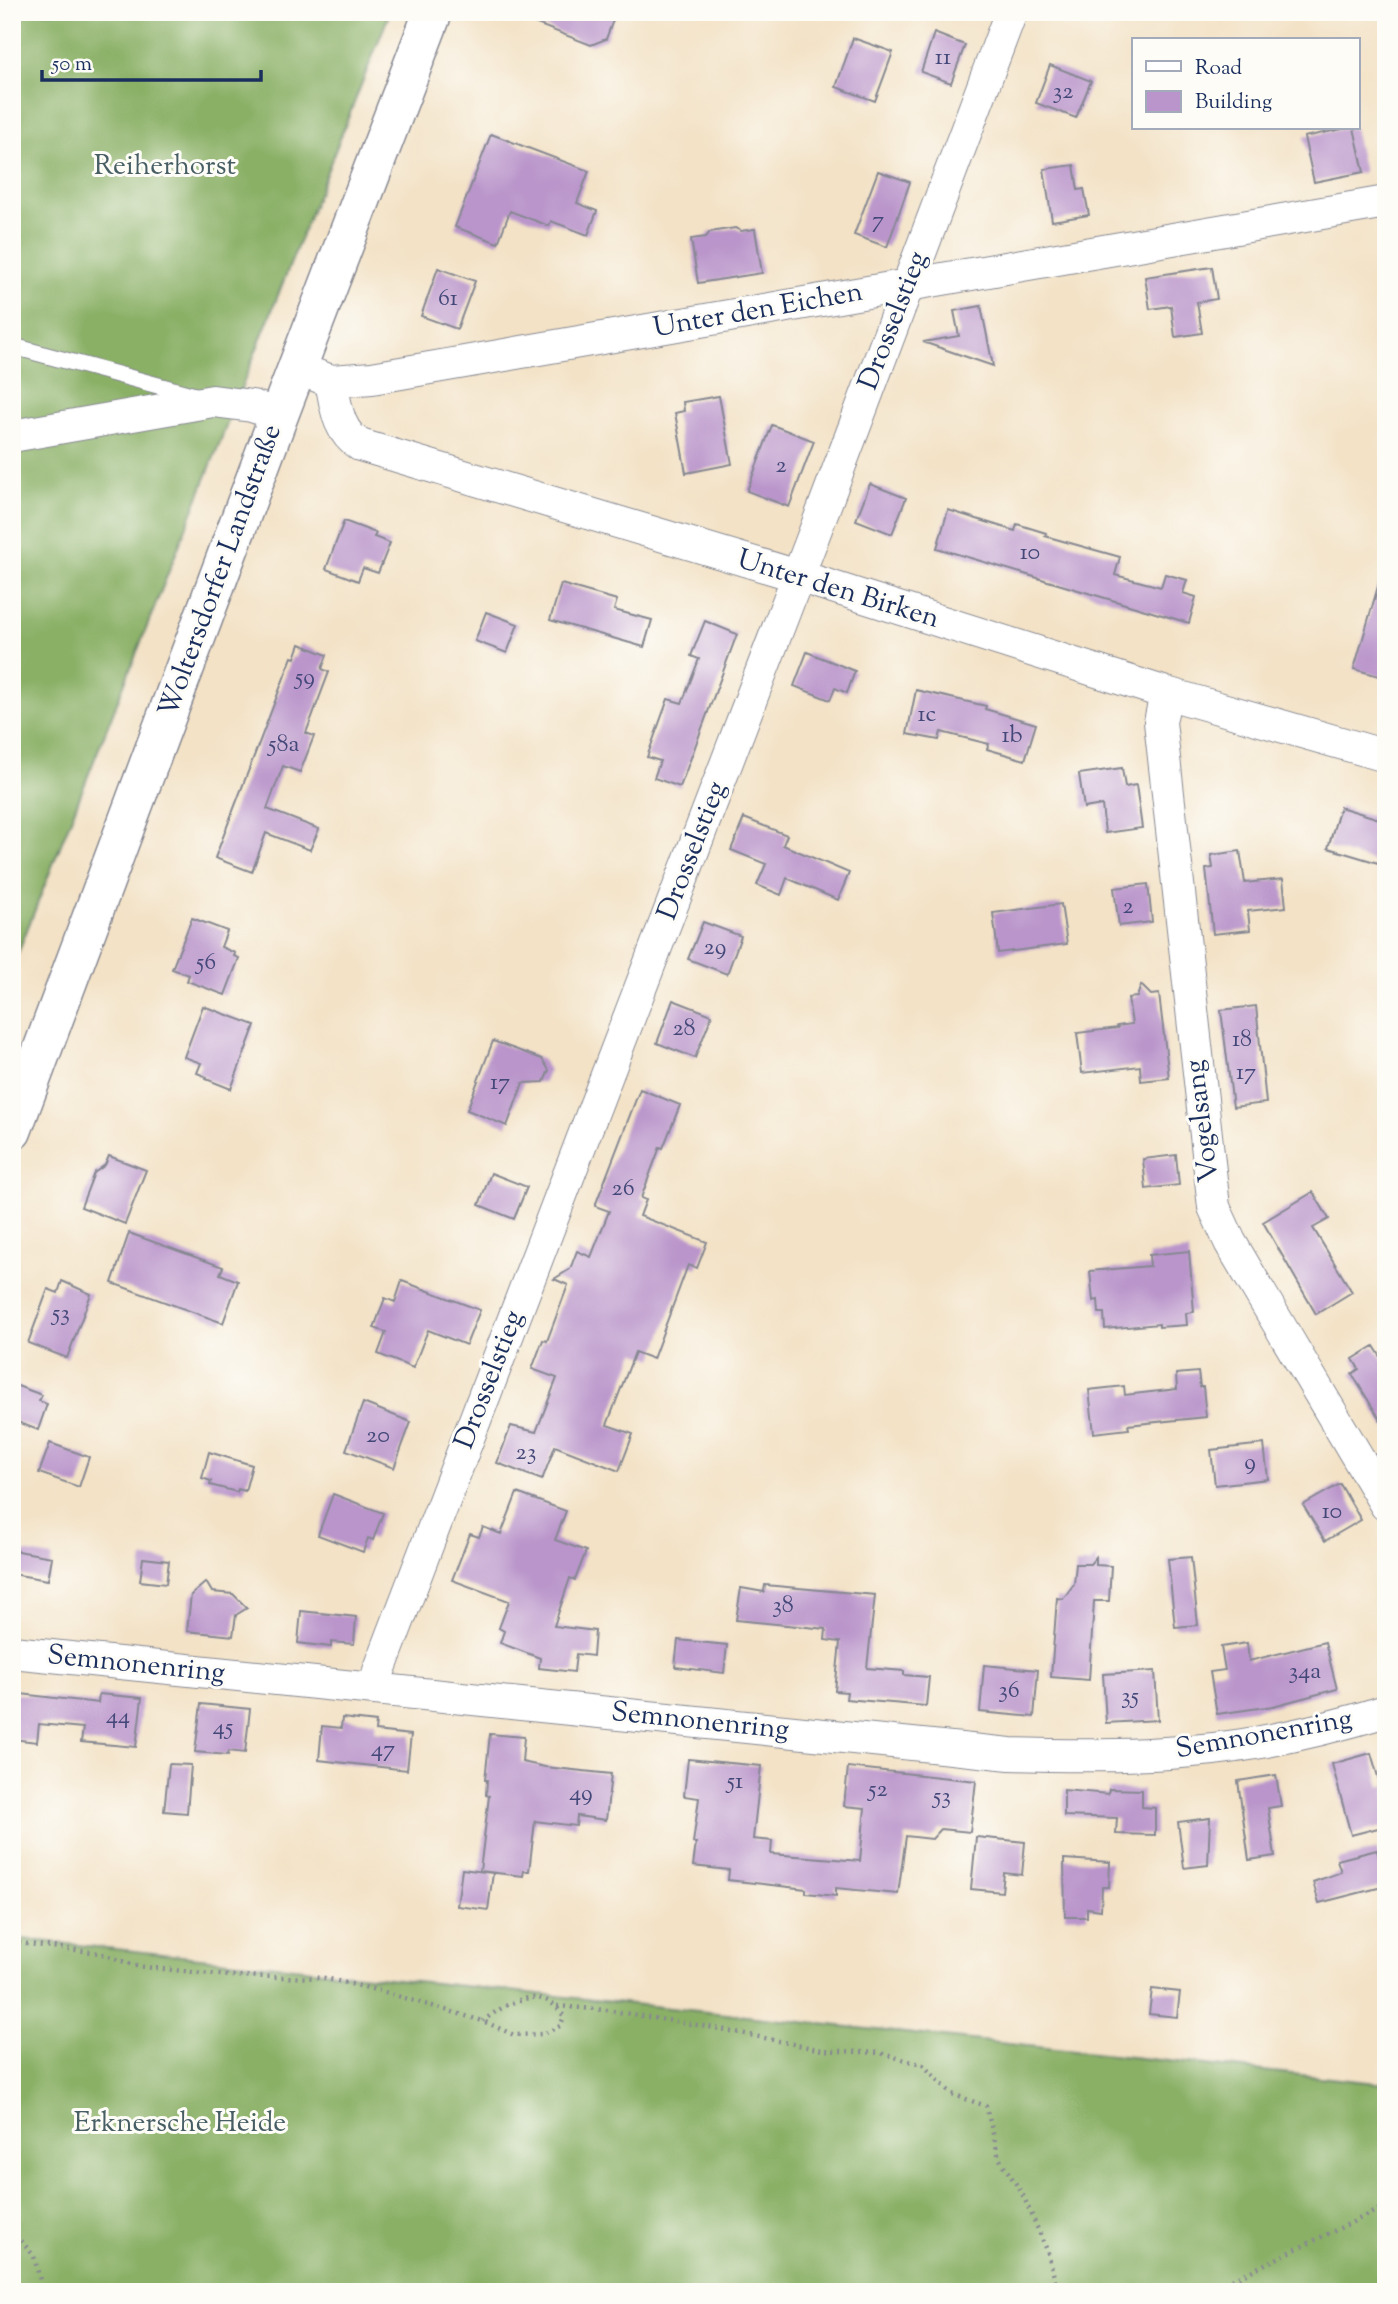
<svg xmlns="http://www.w3.org/2000/svg" width="1398" height="2304" font-family="'Sorts Mill Goudy',serif">
	<style>
		.forest { fill: #8ab066; stroke: #527062; stroke-width: 2 }
		.building { fill: #ba95cb }
		.lines { fill: none; stroke-linecap: round; stroke-linejoin: round }
		.service-casing { stroke: #878892; stroke-width: 18 }
		.minor-casing { stroke: #878892; stroke-width: 34 }
		.secondary-casing { stroke: #878892; stroke-width: 41 }
		.path { stroke: #878892; stroke-width: 4.5; stroke-dasharray: 2 5; stroke-linecap: butt }
		.service { stroke: #fff; stroke-width: 16 }
		.minor { stroke: #fff; stroke-width: 32 }
		.secondary { stroke: #fff; stroke-width: 38 }
		.labels { text-anchor: middle; dominant-baseline: central; stroke-width: 6; stroke-linejoin: round; paint-order: stroke }
		.number-label { font-size: 24px; fill: #434879 }
		.park-label { font-size: 28px; fill: #475e65; stroke: #fdfcf7 }
		.street-label { font-size: 28px; fill: #1b2f5e; stroke: #fdfcf7 }
	</style>
	<rect width="100%" height="100%" fill="#fdfcf7"/>
	<filter id="ink" filterUnits="userSpaceOnUse"><feTurbulence type="fractalNoise" baseFrequency=".0143" numOctaves="2"/><feDisplacementMap in="SourceGraphic" scale="14" xChannelSelector="R" yChannelSelector="G"/><feConvolveMatrix kernelMatrix="1 2 1 2 8 2 1 2 1" color-interpolation-filters="sRGB"/></filter>
	<filter id="wash" filterUnits="userSpaceOnUse"><feTurbulence type="fractalNoise" baseFrequency=".00686" numOctaves="4" result="noise"/><feDisplacementMap in="SourceGraphic" scale="28" xChannelSelector="R" yChannelSelector="G"/><feGaussianBlur stdDeviation="1.57" result="paint"/><feColorMatrix in="noise" values="0 0 0 0 0 0 0 0 0 0 0 0 0 0 0 0 0 1.4 0 .05"/><feComposite in="paint" operator="in"/></filter>
	<g filter="url(#wash)">
		<rect width="100%" height="100%" fill="#f3e2c6"/>
		<!-- forest -->
		<path class="forest" d="M12,12H390L12,968Z
			M12,1938L1386,2084V2292H12Z"/>
		<g id="blocks">
			<!-- building -->
			<path class="building" d="M512,12H616L606,39L591,45L511,14Z
				M934,33L965,45L951,83L921,72Z
				M853,38L893,52L875,101L836,87Z
				M1050,65L1091,81L1076,118L1036,103Z
				M1347,128H1354L1364,172L1314,182L1304,137Z
				M491,134L589,171L577,203L597,211L588,235L551,221L549,226L510,211L498,243L455,227Z
				M1074,165L1078,190L1084,189L1089,215L1052,221L1044,169Z
				M878,171L910,182L887,247L854,235Z
				M735,228L741,231L755,229L762,273L698,283L691,239L706,237L710,232Z
				M1212,267L1217,299L1197,302L1202,333L1175,337L1171,306L1150,309L1145,277Z
				M438,268L475,281L457,329L421,316Z
				M981,306L993,366L923,342L959,336L954,311Z
				M719,396L732,464L686,473L675,413L684,411L683,402Z
				M772,425L814,441L789,507L747,491Z
				M870,484L906,498L892,534L856,520Z
				M948,510L1015,531L1017,524L1046,533L1045,536L1120,557L1115,575L1161,587L1165,574L1187,580L1183,593L1196,597L1189,623L937,548Z
				M344,521L376,533L374,537L390,543L378,573L363,568L358,581L326,569Z
				M1379,583L1386,584V678L1354,669Z
				M561,584L617,600L614,610L652,620L644,647L550,620Z
				M486,612L518,624L507,653L475,641Z
				M705,621L737,634L680,787L654,778L660,761L647,757L668,699L682,703L699,659L691,656Z
				M300,644L327,655L322,669L329,672L306,733L314,736L300,772L283,766L267,809L319,829L310,850L266,833L252,872L215,858L292,657L295,658Z
				M807,652L855,671L847,693L835,688L830,700L794,686Z
				M916,690L986,706L985,709L1036,724L1025,760L987,749L989,744L941,732L939,740L907,734Z
				M1122,768L1125,787L1136,785L1142,828L1105,833L1102,805L1084,808L1079,774Z
				M1340,807L1386,821V838L1378,863L1328,848Z
				M744,818L787,835L783,845L849,873L838,900L787,878L781,895L757,885L766,864L731,850Z
				M1240,851L1245,883L1283,879L1286,907L1248,911L1250,930L1213,934L1206,869L1213,868L1211,855Z
				M1148,884L1152,922L1119,926L1114,888Z
				M1061,904L1067,944L998,953L993,913Z
				M192,918L227,931L221,947L235,953L234,956L239,958L225,995L187,981L189,975L172,969Z
				M703,922L741,936L727,974L688,959Z
				M1141,985L1151,995L1159,994L1169,1078L1141,1081L1140,1066L1082,1073L1077,1033L1118,1028L1117,1026L1132,1024L1128,998L1137,997Z
				M673,1000L712,1015L695,1058L657,1043Z
				M203,1006L255,1025L231,1089L206,1079L207,1077L197,1073L201,1063L184,1057Z
				M1256,1006L1266,1103L1233,1107L1221,1010Z
				M493,1041L542,1059L549,1070L544,1082L523,1083L507,1126L467,1110Z
				M640,1089L680,1105L663,1148L660,1147L641,1198L646,1200L640,1216L707,1242L697,1268L688,1265L653,1359L635,1352L607,1425L633,1434L619,1471L555,1446L542,1480L497,1463L511,1426L536,1432L557,1378L532,1369L543,1340L547,1341L568,1285L554,1279L570,1269L577,1251L591,1257L609,1211L595,1206Z
				M1176,1155L1179,1185L1146,1189L1143,1159Z
				M109,1156L146,1170L125,1224L81,1207L94,1173L105,1165Z
				M491,1173L527,1187L514,1219L479,1205Z
				M1313,1192L1329,1219L1313,1228L1352,1292L1316,1314L1263,1222Z
				M129,1233L223,1267L220,1274L238,1281L223,1323L112,1283Z
				M1189,1251L1194,1312L1186,1313L1187,1325L1159,1327V1324L1105,1329L1104,1313H1099L1098,1300L1093,1301L1090,1271L1150,1266L1149,1255Z
				M62,1281L91,1294L67,1358L28,1343L48,1289L58,1293Z
				M402,1281L480,1310L466,1345L428,1330L413,1368L378,1354L386,1332L374,1328L385,1298L395,1302Z
				M1374,1346L1386,1365V1429L1352,1374L1359,1369L1353,1359Z
				M1198,1372L1200,1387H1203L1206,1417L1128,1425L1129,1429L1094,1433L1089,1390L1124,1386L1125,1395L1177,1389L1176,1374Z
				M12,1384L42,1395L39,1401L47,1404L38,1430L12,1420Z
				M363,1403L411,1422L394,1468L346,1450Z
				M50,1443L89,1457L79,1487L39,1473Z
				M1264,1444L1268,1479L1215,1485L1211,1450Z
				M209,1452L252,1465L245,1491L238,1489L237,1492L210,1485L211,1481L202,1478Z
				M1340,1484L1361,1520L1325,1541L1303,1505Z
				M517,1493L566,1511L555,1540L586,1551L575,1580L570,1578L554,1626L595,1631L593,1656L576,1654L574,1672L539,1668L540,1658L500,1643L504,1631L499,1628L509,1601L452,1580L470,1534L479,1537L483,1527L501,1534Z
				M333,1494L383,1513L373,1540L368,1538L363,1552L318,1535Z
				M12,1550L52,1557L48,1580L12,1574Z
				M1096,1557V1565L1111,1566L1109,1601H1094L1089,1680L1051,1677L1057,1598L1063,1599L1074,1584L1076,1564H1090Z
				M1191,1557L1198,1625L1175,1627L1168,1559Z
				M143,1558L169,1561L166,1584L140,1581Z
				M206,1582L212,1592L233,1594L247,1608L236,1615L233,1636L187,1631L191,1595Z
				M765,1585L875,1595L867,1668L904,1671V1675L929,1677L926,1706L846,1699L847,1692L835,1691L840,1642L825,1640L826,1629L736,1620L741,1588L764,1592Z
				M301,1611L356,1617L354,1644L331,1642V1647L298,1643Z
				M678,1640L727,1645L724,1673L675,1667Z
				M1325,1642L1337,1689L1273,1706L1217,1714L1210,1672L1225,1670L1221,1647L1247,1643L1249,1661Z
				M984,1665L1038,1670L1034,1717L980,1712Z
				M1155,1671L1158,1720L1106,1723L1103,1674Z
				M12,1693L98,1703L99,1694L142,1698L136,1747L81,1742L83,1728L39,1724L37,1742L12,1739Z
				M201,1704L250,1709L245,1753L229,1751L228,1755L195,1752Z
				M342,1718L376,1722L375,1731L411,1735L407,1770L319,1760L322,1726L341,1728Z
				M490,1734L524,1737L522,1762L545,1767L611,1774L606,1820L577,1816L576,1826L535,1821L529,1871H524L523,1876L480,1871L489,1796L486,1795L487,1780H485Z
				M1371,1753L1381,1787L1386,1785V1826L1351,1835L1332,1764Z
				M688,1759L761,1766L753,1839L772,1841L771,1854L860,1861L865,1808L844,1806L848,1767L976,1781L970,1832L941,1829L932,1839L906,1836L898,1894L836,1888V1896L806,1893V1889L728,1880L729,1870L693,1866L696,1843H693L699,1798L684,1796Z
				M169,1764L191,1765L187,1813L164,1811Z
				M1276,1775L1281,1806L1268,1808L1275,1856L1249,1860L1238,1781Z
				M1109,1789L1142,1790V1807L1155,1808V1835L1116,1834L1117,1818L1064,1816V1790L1108,1794Z
				M1210,1818L1208,1865L1184,1868L1178,1822Z
				M976,1837L1025,1842L1022,1875L1004,1873L1002,1892L971,1889Z
				M1377,1850L1386,1886L1319,1903L1313,1882L1341,1872L1337,1860Z
				M1064,1859L1110,1862L1109,1887H1102L1101,1910L1087,1908V1917H1065Z
				M462,1869L493,1873L488,1910L457,1906Z
				M1152,1989L1180,1992L1177,2017L1149,2014Z"/>
		</g>
	</g>
	<g filter="url(#ink)">
		<use href="#blocks" fill-opacity="0" stroke="#878892" stroke-width="2"/>
		<g class="lines">
			<!-- service casing -->
			<g class="service-casing">
				<path id="service" d="M12,346L197,396"/>
			</g>
			<!-- minor casing -->
			<g class="minor-casing">
				<path id="minor" d="M312,374L331,381L372,378L1386,202
					M331,381C336,405 337,431 360,445L798,576L1166,693L1386,756
					M12,436L213,401L252,406L279,415
					M1166,693L1160,722L1214,1207L1230,1242L1386,1505
					M12,1652L1010,1754C1070,1756 1132,1757 1192,1751C1257,1746 1324,1730 1386,1711
					M375,1689L379,1671L811,542L1011,12"/>
			</g>
			<!-- secondary casing -->
			<g class="secondary-casing">
				<path id="secondary" d="M12,1131L279,415L433,12"/>
			</g>
			<!-- path -->
			<path class="path" d="M12,1942L100,1953L136,1966L229,1976L325,1978L381,1991L483,2021L514,2035L543,2034L560,2026L564,2017C543,1982 507,2002 483,2021
				M557,2006L606,2010L721,2029L822,2050L880,2053L923,2065L952,2094L986,2106L999,2158L1022,2193L1047,2250L1058,2292
				M12,2230L34,2256L43,2292
				M1207,2292L1386,2206"/>
			<!-- service -->
			<use href="#service" class="service"/>
			<!-- minor -->
			<use href="#minor" class="minor"/>
			<!-- secondary -->
			<use href="#secondary" class="secondary"/>
		</g>
	</g>
	<g class="labels">
		<!-- number labels -->
		<g class="number-label">
			<text x="943" y="58">11</text>
			<text x="1063" y="92">32</text>
			<text x="878" y="221">7</text>
			<text x="448" y="299">61</text>
			<text x="781" y="466">2</text>
			<text x="1030" y="553">10</text>
			<text x="305" y="678">59</text>
			<text x="927" y="715">1c</text>
			<text x="1012" y="736">1b</text>
			<text x="284" y="745">58a</text>
			<text x="1128" y="907">2</text>
			<text x="715" y="948">29</text>
			<text x="206" y="963">56</text>
			<text x="684" y="1029">28</text>
			<text x="1242" y="1040">18</text>
			<text x="1246" y="1073">17</text>
			<text x="500" y="1083">17</text>
			<text x="623" y="1189">26</text>
			<text x="61" y="1314">53</text>
			<text x="378" y="1436">20</text>
			<text x="526" y="1453">23</text>
			<text x="1250" y="1463">9</text>
			<text x="1332" y="1512">10</text>
			<text x="783" y="1606">38</text>
			<text x="1305" y="1672">34a</text>
			<text x="1009" y="1691">36</text>
			<text x="1130" y="1697">35</text>
			<text x="118" y="1717">44</text>
			<text x="223" y="1728">45</text>
			<text x="383" y="1750">47</text>
			<text x="735" y="1782">51</text>
			<text x="878" y="1790">52</text>
			<text x="581" y="1794">49</text>
			<text x="942" y="1797">53</text>
		</g>
		<!-- park labels -->
		<g class="park-label">
			<text x="165" y="167">Reiherhorst</text>
			<text x="180" y="2124">Erknersche Heide</text>
		</g>
		<!-- street labels -->
		<g class="street-label">
			<text transform="translate(758 311) rotate(-10)">Unter den Eichen</text>
			<text transform="translate(894 321) rotate(-69)">Drosselstieg</text>
			<text transform="translate(221 571) rotate(-70)">Woltersdorfer Landstraße</text>
			<text transform="translate(838 590) rotate(17)">Unter den Birken</text>
			<text transform="translate(693 851) rotate(-69)">Drosselstieg</text>
			<text transform="translate(1203 1121) rotate(-97)">Vogelsang</text>
			<text transform="translate(490 1380) rotate(-69)">Drosselstieg</text>
			<text transform="translate(136 1665) rotate(6)">Semnonenring</text>
			<text transform="translate(700 1722) rotate(6)">Semnonenring</text>
			<text transform="translate(1264 1735) rotate(-10)">Semnonenring</text>
		</g>
	</g>
	<!-- margin -->
	<rect width="1398" height="2304" fill="none" stroke="#fdfcf7" stroke-width="42"/>
	<!-- legend -->
	<rect x="1132" y="38" width="228" height="91" fill="#fdfcf7" stroke="#a3aaba" stroke-width="2"/>
	<rect x="1146" y="61" width="35" height="10" fill="#ffffff" stroke="#a3aaba" stroke-width="2"/>
	<text x="1195" y="74" font-size="21" fill="#1b2f5e">Road</text>
	<rect x="1146" y="91" width="35" height="21" fill="#ba95cb" stroke="#a3aaba" stroke-width="2"/>
	<text x="1195" y="108" font-size="21" fill="#1b2f5e">Building</text>
	<!-- scale -->
	<path d="M42 70v10h219v-10" fill="none" stroke="#1b2f5e" stroke-width="3.5"/>
	<text x="52" y="70" font-size="21" fill="#1b2f5e" stroke="#fdfcf7" stroke-width="5" paint-order="stroke">50 m</text>
</svg>
